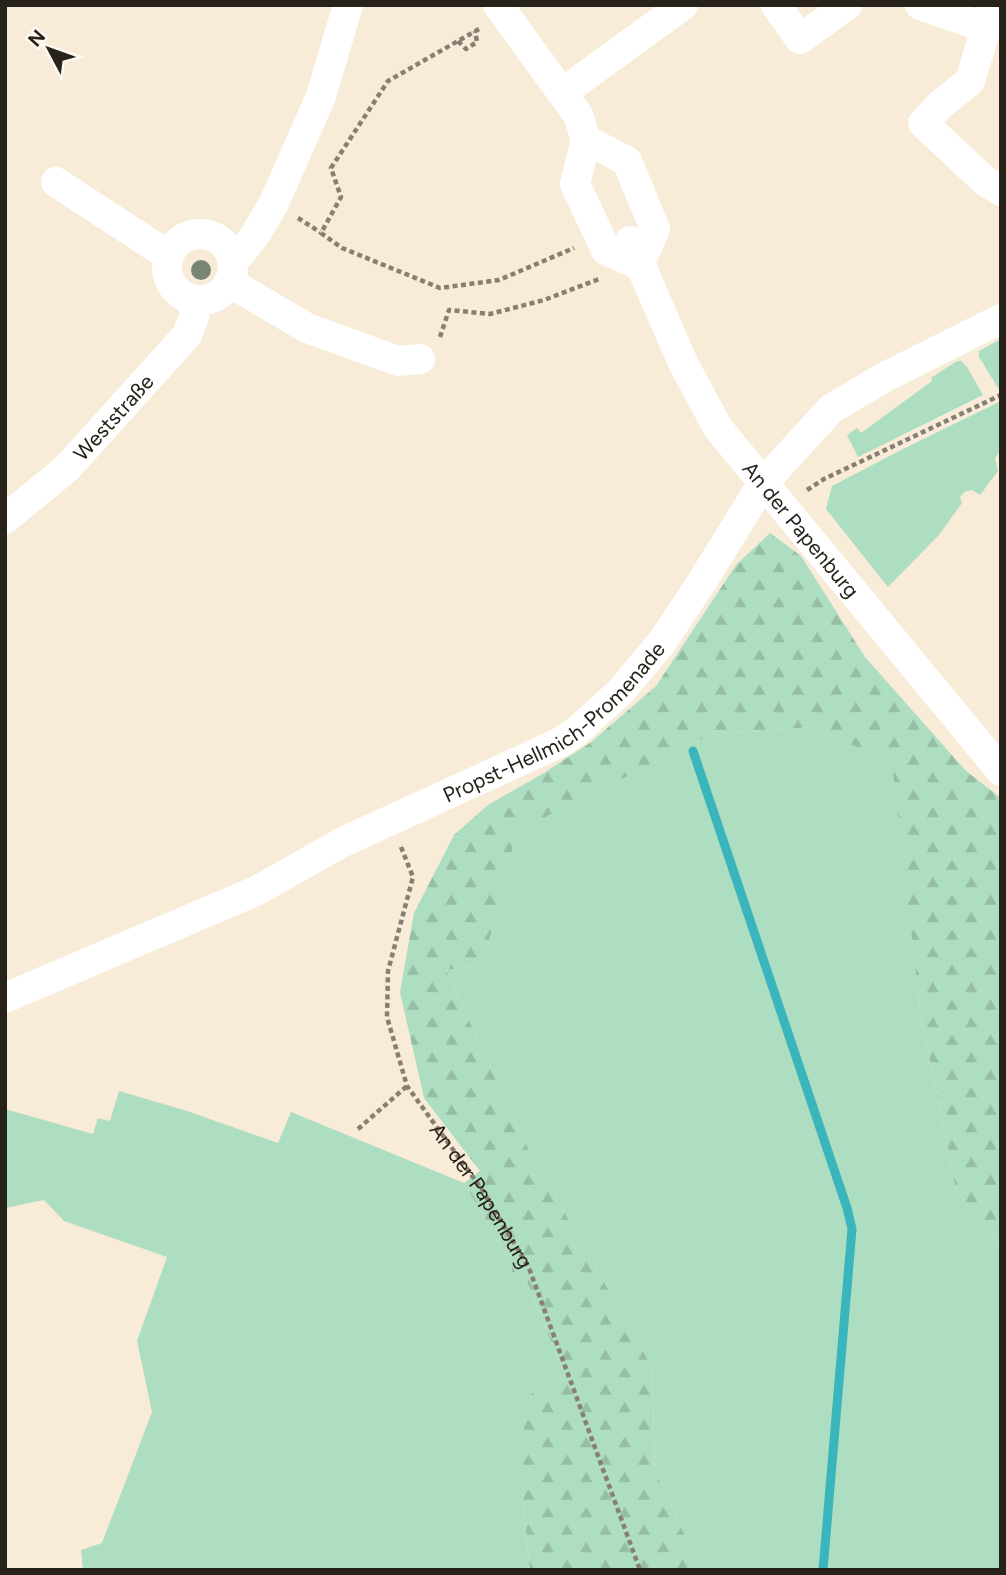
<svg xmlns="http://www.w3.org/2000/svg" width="1006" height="1575" font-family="Figtree,sans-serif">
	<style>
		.green { fill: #aedec1 }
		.forest { fill: url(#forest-firs) }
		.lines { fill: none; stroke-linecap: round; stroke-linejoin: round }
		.stream { stroke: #3ab5bb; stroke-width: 9 }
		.path { stroke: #887f72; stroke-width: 4.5; stroke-dasharray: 5 3.5; stroke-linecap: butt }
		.minor { stroke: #fff; stroke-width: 30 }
		.tree { fill: #778572 }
		.labels { text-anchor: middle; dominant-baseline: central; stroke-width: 7; stroke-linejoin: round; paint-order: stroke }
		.street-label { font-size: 21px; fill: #27221a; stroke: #fff9f1 }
	</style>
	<defs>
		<pattern id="forest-firs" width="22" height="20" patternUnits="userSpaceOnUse" patternTransform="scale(1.75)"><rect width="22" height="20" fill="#aedec1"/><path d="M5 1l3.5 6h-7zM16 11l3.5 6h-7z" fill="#96bea5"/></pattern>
	</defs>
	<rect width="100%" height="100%" fill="#f8ebd7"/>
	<!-- green -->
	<path class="green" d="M1001,339V387L998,388L979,357V351Z
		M957,361H961L967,367L983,395L858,457L847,435L857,428L861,433L932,381L931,378Z
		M1001,401V450L995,458L998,471L980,495L972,490L964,492L960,497L962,503L939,535L888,587L826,509L832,486L905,448Z
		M812,727L893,763L920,1010L956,1190L1001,1247V1567L999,1570H701L655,1471L652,1367L523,1139L446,970L483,965L516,831L710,735Z
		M119,1091L184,1110L278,1143L291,1112L464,1183L512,1266V1272H519L524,1274L564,1374L522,1491L530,1570H83L81,1550L102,1543L152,1412L137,1341L167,1257L64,1221L44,1200L5,1208V1109L93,1134L98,1118L110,1121Z"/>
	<!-- forest -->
	<path class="forest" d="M770,533L801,556L865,657L966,771L1001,798V1247L956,1190L920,1010L892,763L812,727L710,735L517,831L483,965L446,970L523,1139L652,1367L655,1471L701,1570H530L522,1491L525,1398L564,1374L524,1274L519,1272L512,1273V1266L464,1183L480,1171L424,1098L400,992L414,913L454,835L488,805L542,774L590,743L656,686L736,565Z"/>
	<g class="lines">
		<!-- stream -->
		<path class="stream" d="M693,751L847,1208L852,1229L823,1570"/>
		<!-- path -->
		<g class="path">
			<path d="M479,29L388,81L331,168L341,197L321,233L342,248L440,288L499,280L574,248"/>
			<path d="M458,41L466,49L477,42L475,31"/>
			<path d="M298,218L320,232"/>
			<path d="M440,337L449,310L490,314L544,300L599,279"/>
			<path d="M807,490L824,479L1001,395"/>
			<path id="s1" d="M401,847L413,877L388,971L387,1017L407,1086L483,1191L529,1268L640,1570"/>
			<path d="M358,1129L407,1086"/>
		</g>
		<!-- minor -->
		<g class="minor">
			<path d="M498,5L578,115L586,140L627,161L655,229L639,265L606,250L575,184L586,140"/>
			<path d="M776,5L800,39L847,5"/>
			<path d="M920,5L987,28"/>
			<path d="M993,5L970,81L939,106L923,123L985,181L1001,191"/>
			<path d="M562,93L683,5"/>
			<path d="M56,182L169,256"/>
			<circle cx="200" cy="267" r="33"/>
			<path id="s2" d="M630,241L684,365L718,428L1001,771"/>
			<path d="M232,264L255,235L274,203L321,96L348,5"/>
			<path d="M229,282L307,328L398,361L420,359"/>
			<path id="s3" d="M5,519L67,468L187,335L194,317L195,300"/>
			<path id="s4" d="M5,998L256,891L343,842L559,743L577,731L621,691L662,642L703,580L763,483L831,409L883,378L1001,319"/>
		</g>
	</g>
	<!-- trees -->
	<circle class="tree" cx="201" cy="270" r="10"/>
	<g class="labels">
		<!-- street labels -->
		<g class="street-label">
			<text stroke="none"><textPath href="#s3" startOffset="149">Weststraße</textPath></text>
			<text stroke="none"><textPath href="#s2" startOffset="338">An der Papenburg</textPath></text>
			<text stroke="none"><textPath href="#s4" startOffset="618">Propst-Hellmich-Promenade</textPath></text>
			<text stroke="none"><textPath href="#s1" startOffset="380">An der Papenburg</textPath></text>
		</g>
	</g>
	<!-- border -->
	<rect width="1006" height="1575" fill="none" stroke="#27221a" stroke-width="14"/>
	<!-- north arrow -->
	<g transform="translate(49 49) rotate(311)" stroke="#fff9f1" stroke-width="5" paint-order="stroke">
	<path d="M0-5L12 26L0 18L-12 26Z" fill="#27221a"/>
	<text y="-10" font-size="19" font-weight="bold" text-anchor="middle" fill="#27221a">N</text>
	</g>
</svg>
